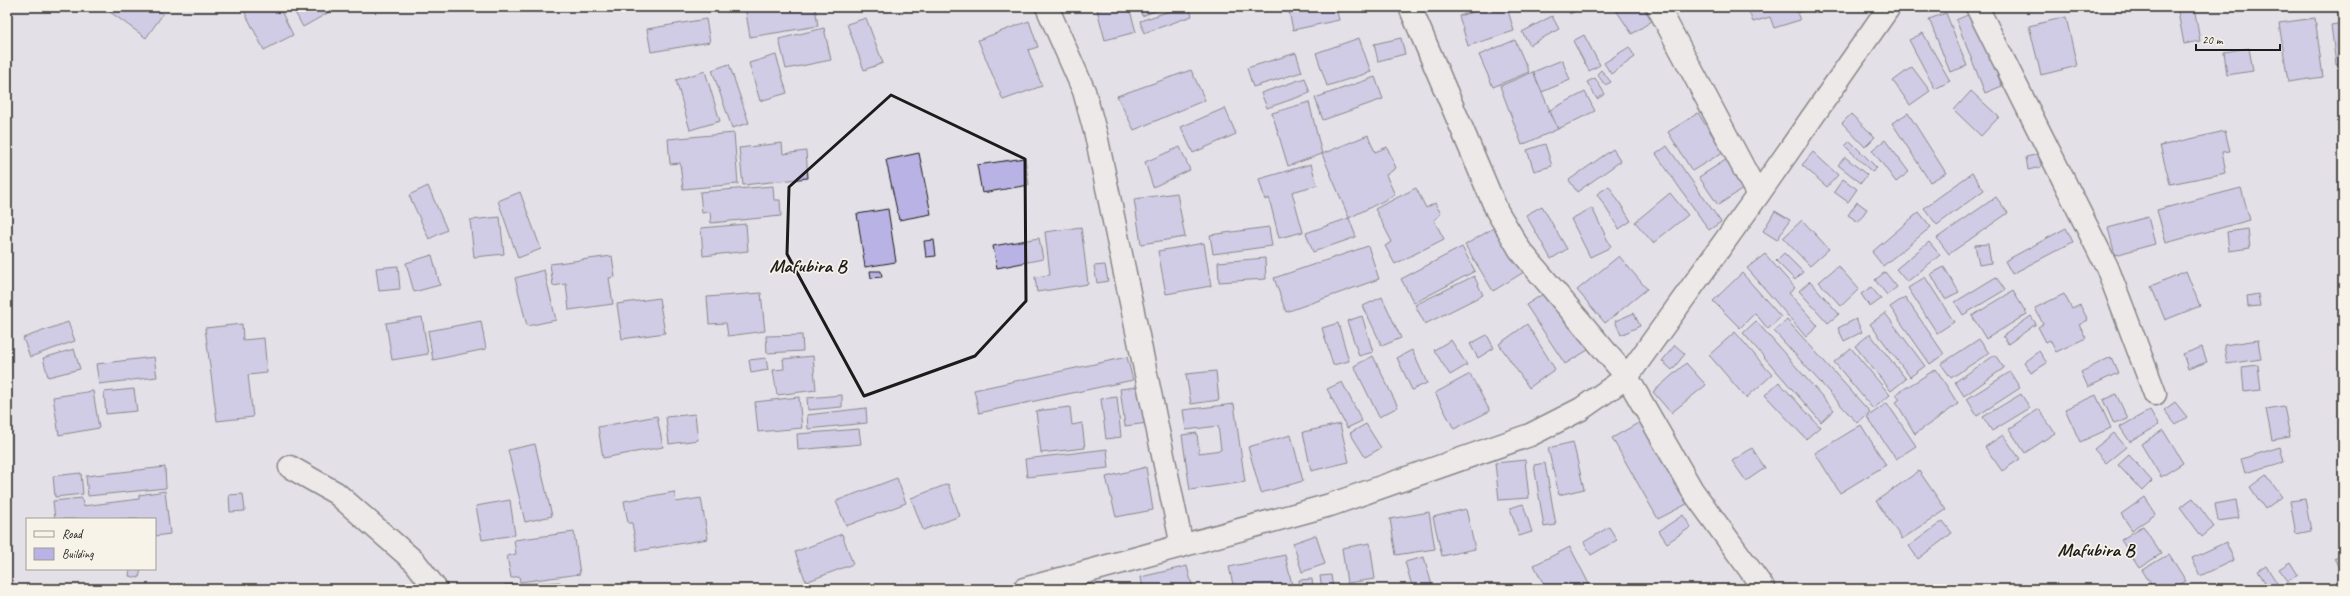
<svg xmlns="http://www.w3.org/2000/svg" width="2350" height="596" font-family="Caveat,sans-serif">
	<style>
		.building { fill: #b8b3e4; stroke: #1c1c1c }
		.lines { fill: none; stroke-linecap: round; stroke-linejoin: round }
		.minor-casing { stroke: #1c1c1c; stroke-width: 25 }
		.minor { stroke: #f7f3e8; stroke-width: 22 }
		.marked { fill: none; stroke: #1c1c1c; stroke-width: 3; stroke-linejoin: round }
		.labels { text-anchor: middle; dominant-baseline: central; stroke-width: 3.5; stroke-linejoin: round; paint-order: stroke }
		.quarter-label { font-size: 19px; font-weight: bold; fill: #1c1c1c; stroke: #f7f3e8 }
	</style>
	<rect width="100%" height="100%" fill="#e4e0e7"/>
	<filter id="ink" filterUnits="userSpaceOnUse"><feTurbulence type="fractalNoise" baseFrequency=".025" numOctaves="2"/><feDisplacementMap in="SourceGraphic" scale="8" xChannelSelector="R" yChannelSelector="G"/><feConvolveMatrix kernelMatrix="1 2 1 2 8 2 1 2 1" color-interpolation-filters="sRGB"/></filter>
	<g filter="url(#ink)">
		<!-- building -->
		<path class="building" d="M108,7H154L163,14L146,38L106,9Z
			M242,7H279L293,35L264,50Z
			M292,7H331L333,10L303,27Z
			M745,7H815L818,26L750,37Z
			M1109,7H1129L1136,32L1105,40L1097,10Z
			M1140,7H1166L1142,16Z
			M1182,7H1189L1192,16L1144,33L1140,21Z
			M1288,7H1336L1339,20L1293,30Z
			M1488,7H1507L1514,31L1468,46L1459,16Z
			M1567,7H1583L1570,14Z
			M1614,7H1643L1652,21L1632,34Z
			M1747,7H1809L1810,9L1797,13L1800,20L1774,28L1770,17L1753,22Z
			M2177,7H2194L2200,41L2184,44Z
			M1946,13L1967,66L1950,72L1929,19Z
			M1972,13L2002,86L1985,93L1956,20Z
			M1552,16L1559,29L1530,45L1522,32Z
			M2066,17L2077,66L2041,75L2029,26Z
			M866,18L883,63L864,70L847,24Z
			M2315,18L2323,77L2288,82L2279,23Z
			M706,19L710,42L651,52L647,29Z
			M1029,21L1038,47L1028,50L1042,86L1003,100L978,40Z
			M2343,23V64L2336,65L2331,25Z
			M824,28L831,60L786,69L779,39Z
			M1923,33L1950,81L1935,89L1909,40Z
			M1584,35L1600,65L1589,71L1573,41Z
			M1359,38L1371,72L1327,86L1316,53Z
			M1401,38L1405,54L1378,61L1374,44Z
			M1515,40L1529,72L1493,87L1479,55Z
			M1629,47L1635,57L1611,74L1604,63Z
			M2249,48L2253,71L2227,75L2224,52Z
			M1296,53L1302,72L1253,87L1247,68Z
			M776,55L787,93L760,101L749,63Z
			M1562,60L1570,80L1542,92L1533,72Z
			M729,64L749,123L732,128L712,70Z
			M1912,67L1930,91L1910,105L1893,81Z
			M1191,70L1205,100L1134,130L1117,96Z
			M1601,70L1611,82L1605,85L1597,74Z
			M705,71L720,121L690,130L676,80Z
			M1533,72L1558,129L1522,145L1500,86Z
			M1375,77L1383,99L1323,120L1315,98Z
			M1305,78L1310,93L1267,108L1261,93Z
			M1595,78L1605,94L1597,99L1587,82Z
			M1971,91L1999,117L1981,136L1954,110Z
			M1585,92L1595,111L1558,129L1548,111Z
			M1309,102L1322,154L1288,166L1272,113Z
			M1225,108L1236,134L1193,153L1181,127Z
			M1698,113L1723,152L1692,171L1668,132Z
			M1908,113L1946,173L1930,182L1892,123Z
			M1851,114L1875,137L1865,147L1842,123Z
			M2225,131L2230,151L2222,152L2226,173L2170,184L2160,146Z
			M734,133L738,184L683,189L680,163L670,164L668,139Z
			M1368,135L1375,152L1387,147L1396,168L1386,175L1395,195L1349,218L1322,154Z
			M1885,140L1909,172L1896,182L1872,150Z
			M1850,141L1877,168L1872,172L1845,146Z
			M782,143L783,154L806,151L808,178L743,185L739,148Z
			M1545,144L1552,166L1534,171L1527,150Z
			M1667,146L1721,222L1709,230L1656,154Z
			M1180,147L1190,170L1153,187L1145,162Z
			M1613,149L1621,161L1577,192L1569,180Z
			M1813,152L1838,175L1827,187L1802,165Z
			M919,153L931,214L899,220L886,160Z
			M2039,154L2041,167L2028,170L2026,157Z
			M1845,157L1867,175L1861,183L1838,165Z
			M1025,158L1029,185L982,193L977,165Z
			M1727,159L1746,187L1718,205L1699,177Z
			M1311,164L1317,185L1292,192L1303,232L1279,238L1269,198L1265,200L1259,179Z
			M1972,173L1984,190L1937,225L1924,208Z
			M1843,179L1857,189L1848,202L1834,192Z
			M428,186L447,230L429,239L409,195Z
			M773,186L774,200H780L781,216L711,223L710,212L702,213L700,192Z
			M1609,186L1631,221L1619,229L1597,194Z
			M1416,188L1426,208L1435,203L1441,214L1434,220L1444,239L1395,264L1385,246L1392,242L1375,209Z
			M2241,188L2250,220L2166,243L2157,210Z
			M520,192L541,249L518,258L498,201Z
			M1177,193L1185,237L1141,244L1134,199Z
			M1670,193L1688,215L1653,243L1635,222Z
			M1996,197L2008,213L1949,254L1937,238Z
			M1857,202L1867,209L1858,222L1848,215Z
			M1542,206L1567,249L1551,259L1526,215Z
			M1592,208L1611,247L1590,257L1571,219Z
			M888,209L896,262L865,267L857,214Z
			M1775,211L1790,220L1777,240L1763,231Z
			M1919,212L1931,227L1883,266L1872,252Z
			M500,217L504,254L474,257L470,220Z
			M2148,217L2155,244L2115,255L2108,228Z
			M1349,218L1356,237L1313,252L1306,233Z
			M1802,220L1829,249L1810,266L1783,238Z
			M746,224L748,251L703,256L701,228Z
			M1497,226L1524,272L1493,291L1465,245Z
			M1081,227L1088,284L1037,292L1035,277L1050,275L1045,232Z
			M1269,227L1272,246L1213,254L1210,235Z
			M2066,228L2073,242L2012,274L2005,261Z
			M2248,229L2250,248L2229,251L2227,232Z
			M1039,238L1043,259L997,268L993,246Z
			M934,240L936,256L926,257L924,241Z
			M1929,242L1940,255L1907,282L1896,269Z
			M1204,243L1211,286L1166,294L1158,251Z
			M1988,244L1991,263L1979,265L1975,245Z
			M1368,246L1379,279L1286,312L1274,278Z
			M1462,247L1475,271L1414,303L1401,279Z
			M1784,253L1803,272L1795,280L1776,261Z
			M1765,254L1795,288L1789,293L1818,326L1806,337L1747,268Z
			M432,255L440,285L414,292L406,263Z
			M612,256L615,277L609,278L613,304L569,310L566,284L553,286L550,264Z
			M1619,256L1647,289L1605,323L1577,290Z
			M1265,258L1266,279L1219,282L1218,262Z
			M1105,265L1108,281L1097,283L1094,266Z
			M398,266L400,289L379,291L376,268Z
			M1838,266L1859,289L1841,306L1819,282Z
			M1944,267L1959,292L1945,299L1931,274Z
			M544,270L556,320L527,326L515,278Z
			M870,271H881L882,277L871,278Z
			M2186,271L2200,306L2165,320L2151,286Z
			M1885,272L1897,287L1887,295L1875,280Z
			M1742,273L1781,317L1768,329L1755,313L1740,328L1713,301Z
			M1474,276L1483,295L1425,324L1415,305Z
			M1925,277L1954,322L1937,333L1908,288Z
			M1996,277L2005,290L1963,315L1955,302Z
			M1810,281L1839,314L1828,323L1799,291Z
			M1871,287L1881,299L1870,307L1861,294Z
			M1549,290L1588,350L1565,364L1526,305Z
			M2013,291L2027,314L1986,339L1972,316Z
			M761,293L765,331L728,336L726,323L709,324L707,297Z
			M2064,294L2072,309L2080,305L2088,320L2079,325L2086,338L2056,352L2050,340L2046,342L2038,327L2043,324L2035,308Z
			M2258,294L2260,306L2248,307L2247,296Z
			M1382,297L1401,338L1382,346L1363,306Z
			M1905,297L1944,354L1930,364L1890,307Z
			M659,298L665,333L622,339L617,304Z
			M1634,313L1640,326L1621,335L1615,321Z
			M1885,313L1925,366L1910,377L1870,324Z
			M1362,316L1373,352L1359,356L1347,321Z
			M2031,316L2036,324L2008,344L2003,336Z
			M422,317L428,354L392,360L386,323Z
			M1856,319L1862,332L1844,341L1838,328Z
			M1787,320L1870,412L1857,423L1774,331Z
			M481,321L486,349L433,360L428,331Z
			M1756,321L1834,410L1821,422L1743,333Z
			M68,322L75,341L30,357L23,338Z
			M1338,323L1349,361L1333,365L1322,328Z
			M242,324L243,340L264,338L267,373L248,375L253,417L217,421L205,328Z
			M1527,324L1555,369L1529,388L1499,344Z
			M1735,332L1772,375L1746,398L1709,355Z
			M1870,334L1906,379L1891,391L1855,346Z
			M802,335L803,351L767,353L766,336Z
			M1487,335L1494,348L1478,358L1470,344Z
			M1979,339L1989,353L1951,378L1941,364Z
			M1451,340L1467,365L1450,375L1434,350Z
			M2258,340L2261,359L2227,364L2224,345Z
			M1675,345L1685,354L1672,370L1662,361Z
			M2202,347L2207,362L2188,369L2183,354Z
			M1851,348L1890,395L1873,409L1834,362Z
			M74,349L80,369L48,377L43,358Z
			M1412,350L1427,383L1412,390L1397,358Z
			M2039,351L2047,363L2031,373L2024,362Z
			M1995,355L2004,368L1964,396L1955,382Z
			M813,356L816,390L777,395L773,370L784,369L783,359Z
			M1373,356L1398,407L1379,417L1354,366Z
			M154,357L157,377L99,384L96,364Z
			M1127,357L1133,380L979,413L974,390Z
			M2111,357L2118,373L2088,387L2081,372Z
			M766,358L768,370L751,373L749,360Z
			M1686,363L1706,385L1671,413L1653,392Z
			M2258,365L2261,390L2244,392L2242,367Z
			M1936,369L1958,404L1915,434L1896,402L1900,399L1896,394Z
			M1216,371L1219,400L1191,404L1186,374Z
			M2010,372L2020,388L1977,416L1967,399Z
			M1470,374L1490,411L1454,429L1435,393Z
			M1342,382L1362,421L1347,428L1327,389Z
			M1779,382L1820,427L1806,439L1765,395Z
			M1144,386L1148,423L1125,426L1120,389Z
			M134,389L137,411L106,414L104,392Z
			M93,391L99,428L59,435L53,397Z
			M2021,394L2030,408L1992,431L1983,417Z
			M2116,394L2128,419L2114,424L2103,400Z
			M842,395V407L808,410L807,398Z
			M2096,395L2111,428L2080,442L2065,409Z
			M799,397L802,428L758,432L755,402Z
			M1117,397L1121,437L1106,439L1101,399Z
			M2175,402L2187,417L2176,425L2164,410Z
			M1887,403L1916,446L1896,459L1867,417Z
			M1234,404L1245,482L1190,490L1182,435L1197,433L1199,453L1221,450L1218,426L1186,430L1183,410Z
			M2284,406L2290,437L2272,440L2266,409Z
			M1070,407L1072,425L1082,423L1085,448L1041,453L1036,411Z
			M866,408L867,423L808,429L807,415Z
			M2039,409L2055,433L2025,453L2009,429Z
			M2150,410L2159,425L2130,442L2120,427Z
			M695,414L698,440L669,444L666,417Z
			M657,416L663,447L603,458L598,427Z
			M1640,422L1687,504L1658,519L1612,438Z
			M1340,424L1349,462L1311,471L1303,432Z
			M1366,424L1381,448L1365,457L1350,433Z
			M1861,425L1886,465L1840,493L1815,453Z
			M859,429L861,444L798,450L797,434Z
			M2163,430L2183,463L2161,477L2141,444Z
			M2114,433L2126,447L2106,463L2094,449Z
			M1291,435L1303,481L1261,493L1248,447Z
			M2003,435L2020,459L2002,471L1985,447Z
			M1573,442L1584,489L1559,495L1548,448Z
			M535,444L552,516L525,522L508,450Z
			M2280,447L2284,462L2245,473L2241,459Z
			M1752,448L1765,468L1746,481L1732,461Z
			M1107,449L1109,468L1027,477L1025,459Z
			M2129,455L2152,481L2142,491L2118,465Z
			M1525,460L1529,498L1499,500L1495,463Z
			M1545,463L1556,525L1544,527L1534,465Z
			M165,467L166,488L88,496L86,476Z
			M1146,467L1153,510L1116,517L1106,477Z
			M1919,471L1946,510L1902,539L1876,501Z
			M81,473L83,494L55,497L53,476Z
			M2266,475L2282,497L2265,509L2250,487Z
			M897,478L906,503L846,526L836,501Z
			M948,484L960,516L923,530L911,498Z
			M165,491L170,534L155,536V519H55L53,501L82,498L83,506L139,499V495Z
			M674,492L676,502L701,498L708,539L637,551L632,523H628L624,501Z
			M243,494L245,511L230,512L229,495Z
			M2145,497L2156,514L2132,530L2121,514Z
			M2193,498L2214,527L2202,537L2180,507Z
			M2305,499L2311,531L2296,534L2290,501Z
			M510,500L515,535L482,540L476,506Z
			M2236,500L2239,518L2218,521L2215,504Z
			M1523,504L1532,532L1519,536L1510,508Z
			M1466,509L1475,549L1442,556L1433,517Z
			M1429,512L1435,549L1396,555L1390,519Z
			M1683,515L1691,527L1667,543L1659,531Z
			M1943,521L1952,533L1918,559L1909,546Z
			M2143,526L2161,554L2139,568L2121,540Z
			M1609,527L1617,540L1591,555L1584,542Z
			M574,532L580,574L520,582L519,576L511,578L507,556L516,554L514,540Z
			M842,534L853,564L806,582L795,552Z
			M1316,535L1325,564L1302,572L1293,543Z
			M2226,542L2234,560L2200,576L2192,558Z
			M1370,543L1375,579L1347,583L1342,548Z
			M1570,547L1589,584L1580,589H1546L1534,565Z
			M2169,554L2186,581L2173,589H2154L2142,570Z
			M2343,554V576L2334,558Z
			M1285,555L1293,589H1234L1229,567Z
			M1424,557L1433,589H1413L1405,562Z
			M2290,562L2298,575L2288,581L2279,569Z
			M1187,566L1193,589H1143L1141,577Z
			M2266,566L2281,589H2269L2258,571Z
			M130,569H141L139,578L129,576Z
			M1331,575L1333,589H1322L1320,576Z
			M1312,579L1313,589H1300L1299,580Z
			M560,582L561,589H504V585Z"/>
		<g class="lines">
			<!-- minor casing -->
			<g class="minor-casing">
				<path id="minor" d="M1047,7L1084,91L1096,135L1182,546
					M1410,7L1497,211L1520,250L1627,377L1692,490L1764,589
					M1658,7L1758,195
					M1977,7L2107,267L2155,394
					M290,467L336,493L415,562L436,589
					M1024,589L1330,505L1530,435L1581,409L1627,377L1758,195L1889,7"/>
			</g>
			<!-- minor -->
			<use href="#minor" class="minor"/>
		</g>
	</g>
	<!-- marked area -->
	<path d="M0 0H2350V596H0ZM891,95L1025,159L1026,301L975,356L864,396L787,254L789,187Z" fill="#e4e0e7" fill-opacity=".55" fill-rule="evenodd"/>
	<path class="marked" d="M891,95L1025,159L1026,301L975,356L864,396L787,254L789,187Z"/>
	<g class="labels">
		<!-- quarter labels -->
		<g class="quarter-label">
			<text x="808" y="266">Mafubira B</text>
			<text x="2096" y="550">Mafubira B</text>
		</g>
	</g>
	<!-- margin -->
	<rect width="2350" height="596" fill="none" stroke="#f7f3e8" stroke-width="24"/>
	<rect x="12" y="12" width="2326" height="572" fill="none" stroke="#1c1c1c" stroke-width="1.5" filter="url(#ink)"/>
	<!-- legend -->
	<rect x="26" y="518" width="130" height="52" fill="#f7f3e8" stroke="#9f9d96"/>
	<rect x="34" y="531" width="20" height="6" fill="#f7f3e8" stroke="#9f9d96"/>
	<text x="62" y="538" font-size="12" fill="#1c1c1c">Road</text>
	<rect x="34" y="548" width="20" height="12" fill="#b8b3e4" stroke="#9f9d96"/>
	<text x="62" y="558" font-size="12" fill="#1c1c1c">Building</text>
	<!-- scale -->
	<path d="M2196 44v6h84v-6" fill="none" stroke="#1c1c1c" stroke-width="2"/>
	<text x="2202" y="44" font-size="12" fill="#1c1c1c" stroke="#f7f3e8" stroke-width="3" paint-order="stroke">20 m</text>
</svg>
